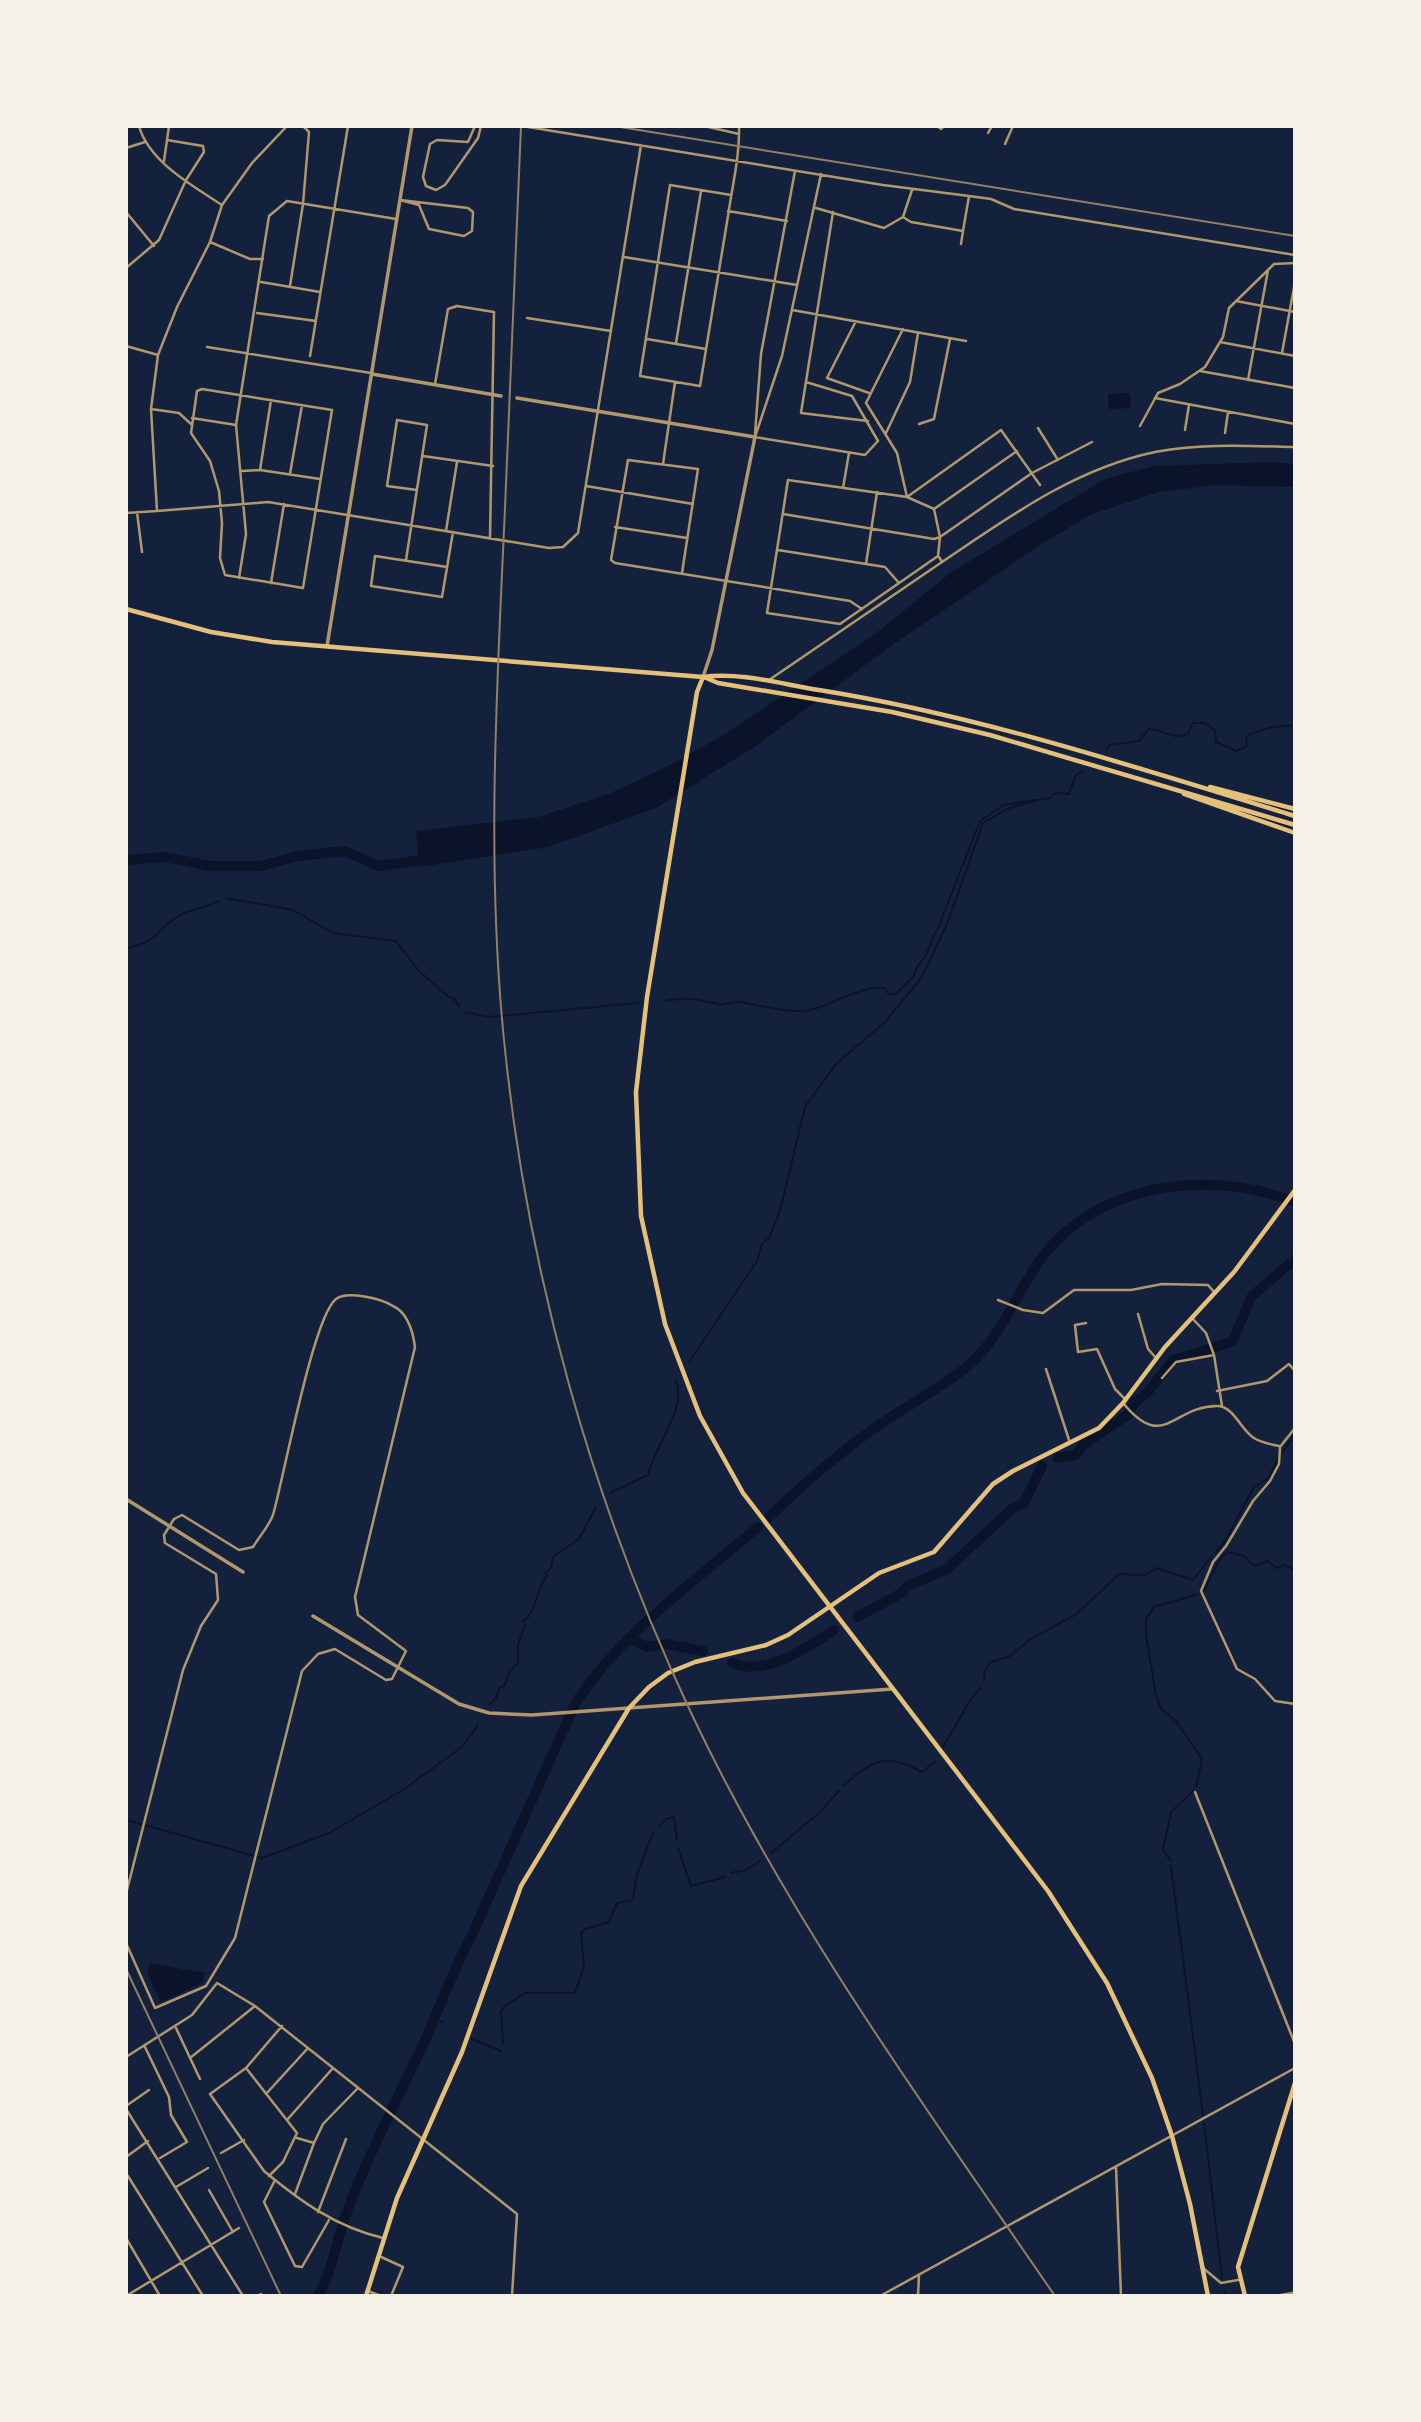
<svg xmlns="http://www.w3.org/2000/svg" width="1421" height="2422" font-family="Ubuntu,sans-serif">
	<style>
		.water { fill: #0b132b }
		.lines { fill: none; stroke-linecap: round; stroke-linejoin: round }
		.stream { stroke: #0b132b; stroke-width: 2 }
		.river { stroke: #0b132b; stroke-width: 10 }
		.minor { stroke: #b1986c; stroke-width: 2.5 }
		.tertiary { stroke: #b1986c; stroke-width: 3.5 }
		.secondary { stroke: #e5c07b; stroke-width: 4.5 }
		.primary { stroke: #e5c07b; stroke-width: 4.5 }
		.trunk { stroke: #e5c07b; stroke-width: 4.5 }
		.rail { stroke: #918062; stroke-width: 2 }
	</style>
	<rect width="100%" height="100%" fill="#14213d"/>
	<!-- water -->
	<path class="water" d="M1130,393L1131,408L1109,409L1108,394Z
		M1275,462L1295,464V487L1216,485L1159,492L1090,515L1043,543L891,646L756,746L656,808L548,847L419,867L416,831L538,817L611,793L666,767L722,736L875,634L950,573L1105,479L1154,466Z
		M150,1963L205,1973L202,1983L161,2002L147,1973Z"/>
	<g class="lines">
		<!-- stream -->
		<path class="stream" d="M1106,750L1110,745L1139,741L1149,729C1164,730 1172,740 1188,734L1193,723H1205L1215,730L1216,742L1236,751L1247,746L1246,737C1258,729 1280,725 1295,726
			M1041,799L1051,798L1055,793L1069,794L1076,775L1083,771
			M226,898L293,910L333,933L396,941L419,971L449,997L454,998L459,1006
			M126,948C160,943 156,927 182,914C194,908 205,909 218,901
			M665,1001C689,996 696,1000 718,1004C726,1005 732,1001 739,1002C760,1005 780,1012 802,1011C827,1010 860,984 884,988L889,994H896L914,976C915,966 921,964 926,955C931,946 931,937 938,928L980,821L1004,805L1036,800
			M464,1012L490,1017L638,1003
			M689,1362L757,1261L762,1244L769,1238L780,1211L805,1107L836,1064L884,1023L922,977L947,924L983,823L1009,808L1039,800
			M1283,1452L1295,1434
			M610,1493L648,1475C655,1445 687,1410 676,1380
			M1216,1552L1225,1541L1254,1487L1269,1478L1278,1458
			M1204,1590L1220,1559L1227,1552L1244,1556L1254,1566L1268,1561L1276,1568L1285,1565L1295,1570
			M984,1681L985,1670L991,1662L1010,1656L1031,1639L1078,1613L1119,1574L1145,1575L1157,1568L1193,1580L1212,1556
			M489,1705L496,1698L499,1688L505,1685L510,1670L518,1663V1645L525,1624L523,1621C537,1613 536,1588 547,1576L545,1572L551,1568L553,1557L579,1539L596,1507
			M943,1747L971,1699L981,1688
			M844,1785C874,1759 887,1753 922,1772L936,1761
			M1196,1787L1202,1759L1176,1721L1161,1709L1156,1695L1146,1635V1619L1154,1607L1198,1594
			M126,1820L262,1858L329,1833L403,1790L462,1747L478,1725
			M659,1827L666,1819L674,1817L677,1840
			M678,1848L691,1886L725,1877
			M771,1853L819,1813L839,1791
			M1171,1861L1163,1850L1171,1812L1193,1791
			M1171,1866L1203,2115
			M731,1873L746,1870L760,1861
			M435,2019L443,2022
			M472,2039L501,2051
			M503,2044L501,2011L505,2006L525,1993H575L584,1967L581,1933L585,1929L609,1922L617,1903L633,1900L637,1874L653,1833
			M1204,2123L1222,2278
			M1224,2292L1226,2296"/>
		<!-- river -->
		<path class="river" d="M126,860L165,857L210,866H261L298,856L345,851L378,866L430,859
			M1057,1458L1076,1455L1084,1444L1128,1415L1134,1403L1147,1393L1173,1360L1232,1342L1252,1296L1295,1259
			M768,1518C800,1487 833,1458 869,1432C899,1410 933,1393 963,1370C997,1344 1013,1301 1036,1266C1092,1182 1207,1168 1295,1202
			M857,1617L900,1594L908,1586L947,1569L1013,1508L1024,1503L1042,1466
			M629,1638L647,1647L667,1644L703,1651
			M732,1663C767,1677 806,1648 834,1630
			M318,2296C331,2275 338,2236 347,2211C369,2154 397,2099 423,2045C439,2009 452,1972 471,1937L575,1704C622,1632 694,1582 758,1527"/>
		<!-- minor -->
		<path class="minor" d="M139,126C149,162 193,186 222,205
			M475,126L468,142L437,140L430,144L423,177L426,186L436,190L445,185L478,138L481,126
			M522,126L883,185L969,196L991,199L1014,209L1295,255
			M704,126L739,134
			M937,126L941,129L944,126
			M988,133L992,126
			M1005,144L1013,126
			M126,148L145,142
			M164,161L169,126
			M731,195L670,185L640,376L700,386C709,329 719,273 728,216C732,187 740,156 739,126
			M400,200L468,208L473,212L472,231L464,236L429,229L419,205Z
			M816,208L884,228L903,217L911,222L963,231L969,196
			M728,211L787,221
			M126,212L154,246
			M833,212L801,413L868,421
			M903,217L912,190
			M210,242L250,259H263
			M961,244L963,231
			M624,257L797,285
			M126,268L159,240L186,180L204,152L203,146L167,140
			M261,282L320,292
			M290,286L303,204L309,132L303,126
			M1236,301L1295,312
			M792,310L966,341
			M257,313L316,321
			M527,318L611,331
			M856,321L827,378L869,393
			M903,329L866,403L897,453L907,497L934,509L940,537
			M647,339L706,349
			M1220,342L1295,356
			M676,343L701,191
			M126,346L158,355
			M207,347L371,373
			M1282,353L1295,282
			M310,356L348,126
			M1200,371L1295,388
			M1248,380L1268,270L1274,264L1295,263
			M435,384L448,309L457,306L494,312L490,538
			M202,389L332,410L303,588L225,575L220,558L222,523L219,491L210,461L191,433L197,391Z
			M1155,398L1295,424
			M151,409L179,413L191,424
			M192,418L236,425
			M919,424L934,419L950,339
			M1140,426L1158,393L1180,384L1205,367L1223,337L1229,308L1268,270
			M1038,428L1058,460
			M1185,430L1189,405
			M886,433L910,382L918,333
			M1225,433L1228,412
			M755,434L761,354L795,171
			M755,437L782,356L821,174
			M755,437L865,455L878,441L852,396L806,382
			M423,456L493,466
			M663,464L675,382
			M260,470L271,400
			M241,471L260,470L320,479
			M290,474L302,405
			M586,486L693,504
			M843,488L849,453
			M934,509L1017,451
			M157,511L268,502L549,548L563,547L578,533L641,145
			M137,512L142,552
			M126,513L157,511L151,409L158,355L177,307L210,242L222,205L252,163L287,126
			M783,514L934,539L940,537L938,556
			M615,527L687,538
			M446,531L457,462
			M940,537L1032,473L1092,442
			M778,550L885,567L899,583
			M938,556L840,624L767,613L788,480L907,497L1001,430L1040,485
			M939,557L942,562C1009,517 1074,469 1155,452C1201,443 1249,446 1295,447
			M406,560L427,425L397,420L387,486L417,490
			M866,564L877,492
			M447,567L375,556L371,586L442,597L453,532
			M682,573L698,469L628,460L611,560L615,563L850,601L862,609
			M239,578L246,534L236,425L269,216L287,201L396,219
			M271,583L284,504
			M769,680L942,562
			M998,1300L1023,1310L1043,1313L1074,1290H1131L1162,1284L1208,1285L1215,1293
			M1138,1314L1148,1349L1156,1358
			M1193,1319L1206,1333L1214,1355
			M1086,1323L1075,1325L1078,1352L1097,1349L1115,1389L1125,1399
			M1046,1369L1070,1443
			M1162,1378L1176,1362L1214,1355L1222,1406
			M1217,1391L1267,1381L1289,1364L1295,1371
			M1123,1403C1164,1453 1173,1405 1218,1406C1234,1407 1241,1430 1254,1438C1261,1443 1271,1444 1279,1446
			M1295,1428L1280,1447L1279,1464L1270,1481L1253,1501L1226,1546L1213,1562L1201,1591L1237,1669L1255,1679L1275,1701L1295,1704
			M1195,1792L1295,2044
			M126,1894L183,1670L201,1626L218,1600L216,1574L165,1543L164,1535L174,1519L182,1515L239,1550L253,1547C259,1537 269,1526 273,1515C284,1477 313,1317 336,1299C347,1290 382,1299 393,1306C408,1313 413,1332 415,1347L355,1597L358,1615L406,1651L392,1679L386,1680L335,1649L318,1654L302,1671L235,1938L206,1986L155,2008L126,1943
			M282,2026L246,2068L210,2094L264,2171C300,2201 336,2227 383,2238
			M176,2028L200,2079
			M145,2047L169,2097L171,2115L187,2142L160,2158
			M126,2057L192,2015L217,1983L255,2006L517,2214L512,2296
			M190,2058L255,2006
			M246,2068L297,2133L283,2162L269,2176
			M266,2094L308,2048
			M126,2106L149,2090
			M126,2109L243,2296
			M287,2120L333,2068
			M297,2138L314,2143L323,2124L357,2089
			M221,2153L244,2140
			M126,2157L148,2141
			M1116,2167L1121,2296
			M126,2173L203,2296
			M275,2180L264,2202L295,2266L302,2267L329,2220
			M176,2187L208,2168
			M209,2190L233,2232
			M295,2194L314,2143
			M318,2212L346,2139
			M126,2238L160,2296
			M379,2256L403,2267L391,2296
			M1203,2268L1221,2283L1238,2280
			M368,2291L381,2296
			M126,2296L239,2228
			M258,2296L261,2294
			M880,2296L1295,2068
			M918,2296L919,2275"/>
		<!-- tertiary -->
		<path class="tertiary" d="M372,374L501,396
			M517,398L755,437L712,650L703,677
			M327,646L412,126
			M126,1499L243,1572
			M313,1616L459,1704L489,1713L532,1715L892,1689
			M1278,2296L1295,2293"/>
		<!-- secondary -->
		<path class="secondary" d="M366,2296L397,2198L462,2052L521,1886L629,1708L649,1687L668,1673L695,1662L766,1645L788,1635L879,1573L934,1552L993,1484L1013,1471L1099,1428L1123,1403L1165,1347L1234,1272L1295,1190"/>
		<!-- primary -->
		<path class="primary" d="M1245,2296L1238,2267L1295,2083"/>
		<!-- trunk -->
		<path class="trunk" d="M126,609L211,632L272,642L703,677C741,672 781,684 819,690C981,716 1138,768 1295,816
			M703,677L697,692L647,997L636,1092L641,1216L665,1324L700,1416L743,1493L1048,1891L1107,1983L1152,2078L1172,2136L1190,2204L1208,2296
			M704,677L718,683L892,712L990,735L1295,825
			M1210,787L1295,809
			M1184,794L1295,833"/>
		<!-- rail -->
		<path class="rail" d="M521,126C515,253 511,381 505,508C497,686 486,862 504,1040C527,1273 593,1506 693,1717C791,1923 926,2108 1055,2296
			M614,126L1295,236
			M126,1969L281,2296"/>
	</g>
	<!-- border -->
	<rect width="1421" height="2422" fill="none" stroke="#f6f1e7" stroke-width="256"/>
</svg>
